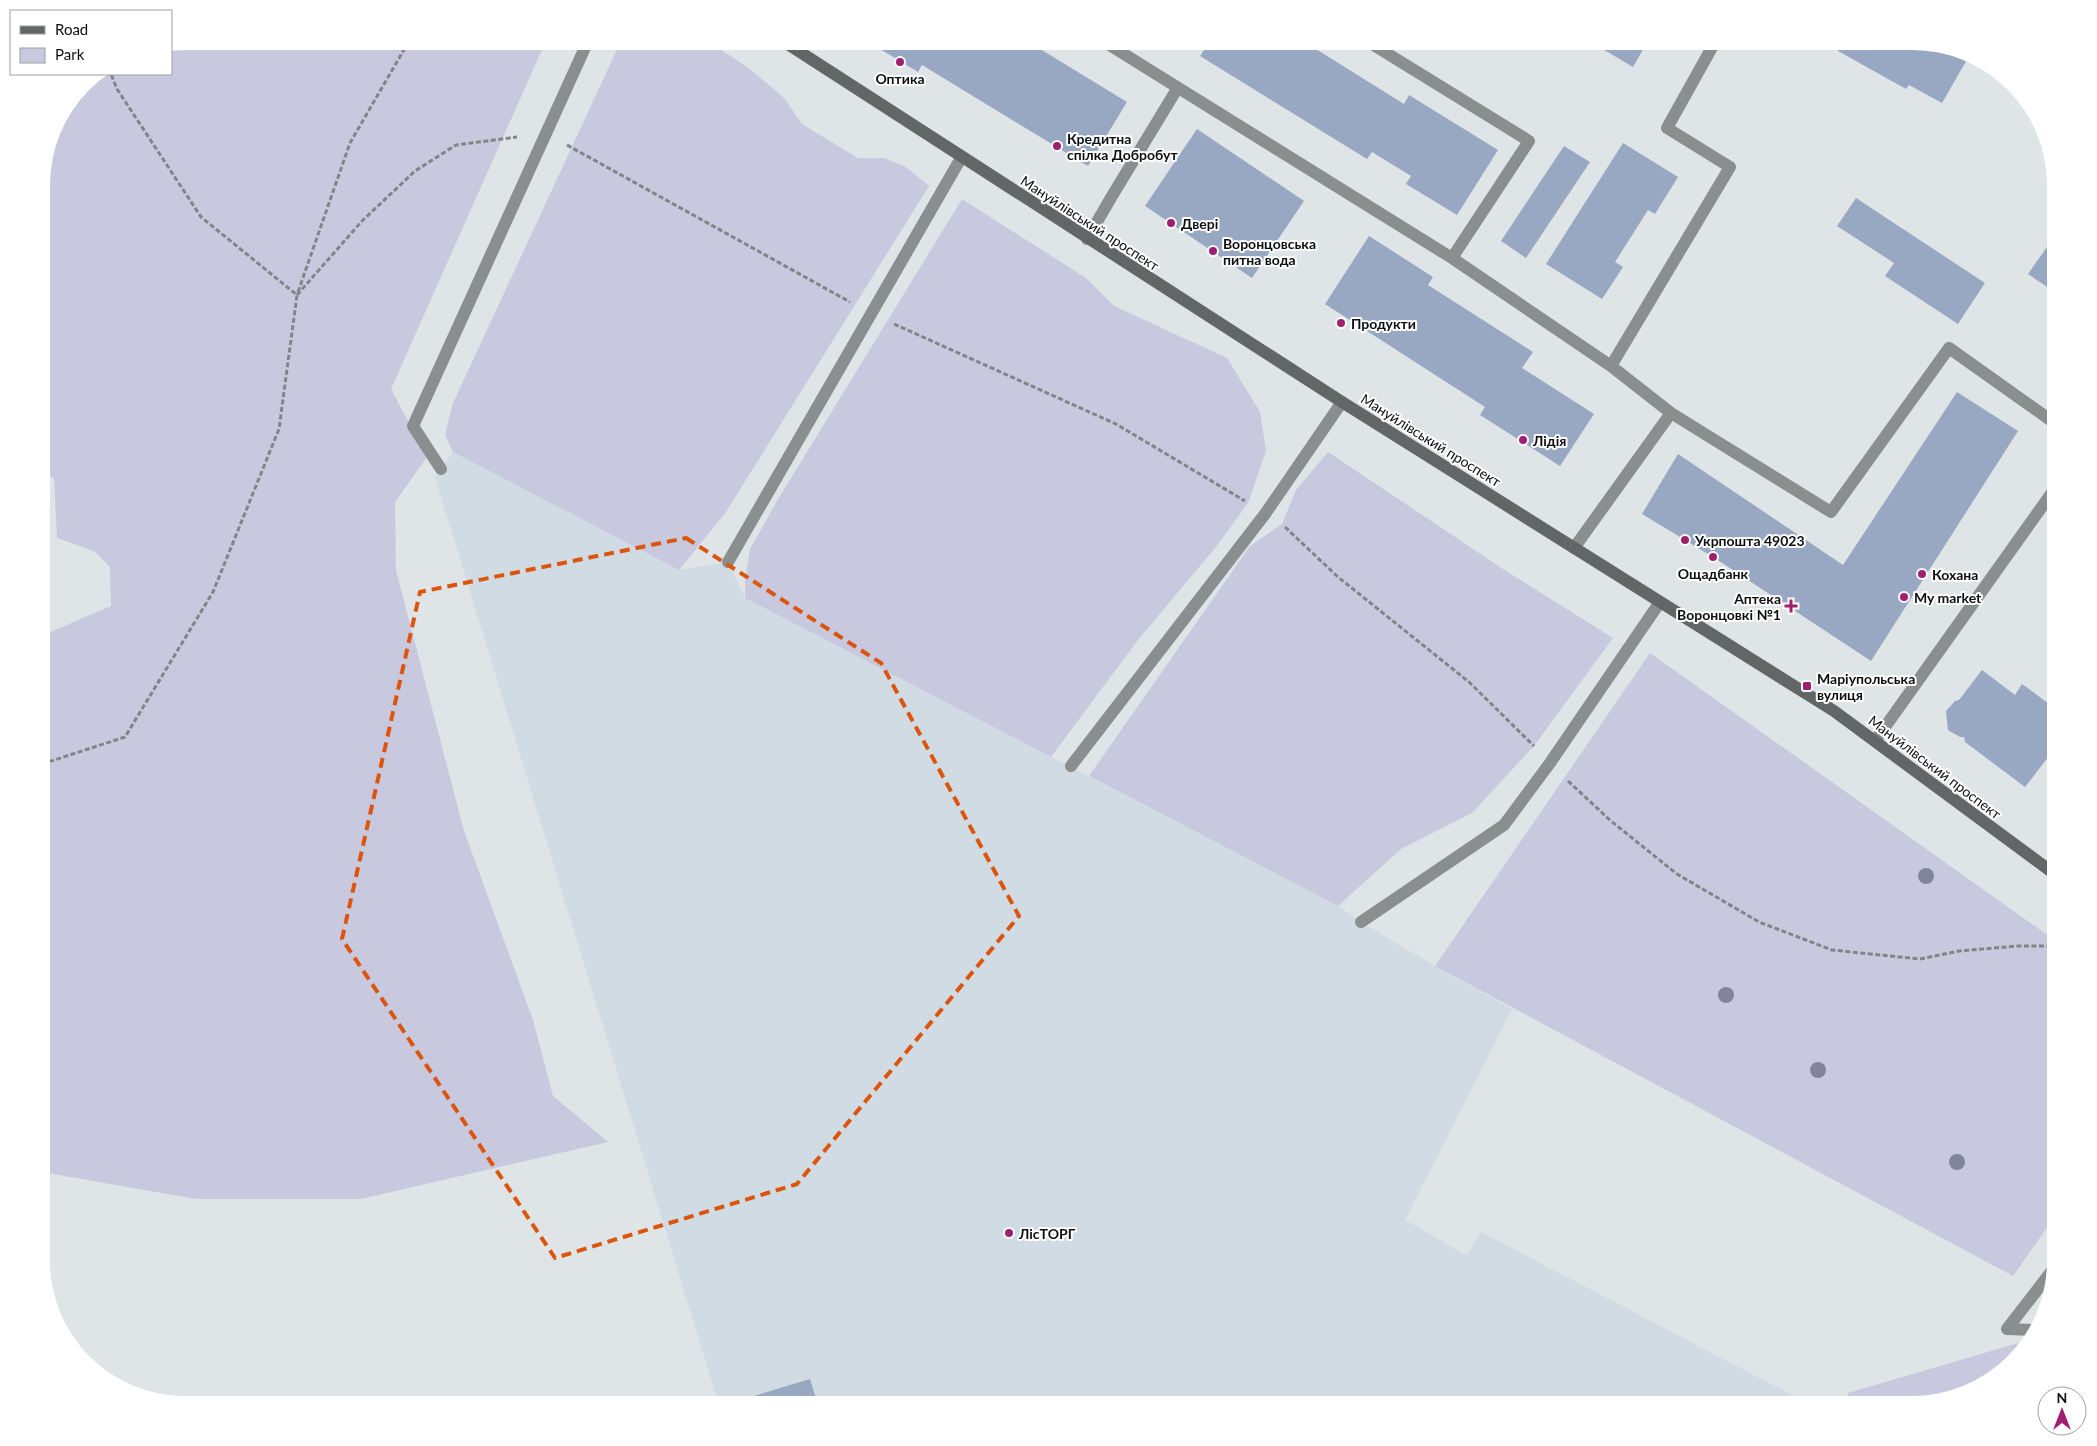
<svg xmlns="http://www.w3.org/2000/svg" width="2097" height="1446" font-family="Lato,sans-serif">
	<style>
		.built { fill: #d0dbe4 }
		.green { fill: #c8c9df }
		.building { fill: #99a8c2 }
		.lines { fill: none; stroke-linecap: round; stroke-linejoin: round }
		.path { stroke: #828588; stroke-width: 3; stroke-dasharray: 5 2.5; stroke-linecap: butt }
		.lane { stroke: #8b8e8f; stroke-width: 12 }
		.street { stroke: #8b8e8f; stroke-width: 12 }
		.secondary { stroke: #626667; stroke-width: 12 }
		.tree { fill: #82849c }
		.marked { fill: none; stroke: #dd550c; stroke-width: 4; stroke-dasharray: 10 6; stroke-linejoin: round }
		.poi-dot { fill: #a01f70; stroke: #fff; stroke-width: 2 }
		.labels { text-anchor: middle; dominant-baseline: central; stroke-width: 4; stroke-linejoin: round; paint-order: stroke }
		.poi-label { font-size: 14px; font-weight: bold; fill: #0d0e10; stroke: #fff; text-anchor: start }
		.street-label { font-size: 14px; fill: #0d0e10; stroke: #fff }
	</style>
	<rect width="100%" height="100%" fill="#dfe4e7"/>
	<!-- built -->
	<path class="built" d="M453,452L679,570L728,562L745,598L1338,906L1361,922L1435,966L1512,1009L1405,1220L1466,1255L1481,1232L1794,1396L1764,1405H719L435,477Z"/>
	<!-- green -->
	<path class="green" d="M185,41H546L391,389L427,457L395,502L396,570L464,831L533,1020L553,1096L608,1142L361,1199H196L42,1172V663L48,633L111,606L110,567L94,551L57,538L54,479L42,468V176L52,129L83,83L97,74H171V44Z
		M621,41H708L750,69L784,98L802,124L858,158H884L906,167L929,186L726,512L679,570L453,452L445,435L453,403Z
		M962,199L1086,278L1114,306L1227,358L1260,412L1266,451L1248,503L1216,547L1138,640L1051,757L745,598V580L750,549L777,501Z
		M1328,452L1503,569L1613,638L1534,746L1472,813L1401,849L1338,906L1089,776L1250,546L1282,524L1296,490Z
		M1650,653L2056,941V1215L2013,1276L1435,966Z
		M2032,1339L1984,1386L1913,1405H1847L1848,1393Z"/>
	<!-- building -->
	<path class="building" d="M867,41H1027L1127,102L1088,166L922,65L918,72Z
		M1197,41H1303L1404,104L1409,95L1498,150L1457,215L1406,184L1411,176L1372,152L1367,159L1200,56L1206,47Z
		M1589,41H1658L1655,46L1648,41L1633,67Z
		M1843,41H1912L1968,58L1942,103L1909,85L1906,89L1838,51Z
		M1197,129L1304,201L1252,278L1145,206Z
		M1623,143L1678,177L1655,214L1648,210L1615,262L1623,267L1602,299L1546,264Z
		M1564,146L1590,162L1526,258L1501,241Z
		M1856,198L1985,283L1958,324L1885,276L1894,263L1837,226Z
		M2056,234V293L2028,274Z
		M1369,236L1433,277L1428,285L1533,352L1522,368L1594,414L1560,466L1480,415L1485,407L1325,304Z
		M1957,392L2018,431L1871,661L1713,557L1642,514L1678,454L1843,565Z
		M1982,670L2015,695L2022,684L2056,709V747L2025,787L1965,742L1964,737H1960L1948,730L1946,711L1955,701L1959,700Z
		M810,1379L818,1405H742L741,1400Z"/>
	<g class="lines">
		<!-- path -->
		<path class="path" d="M567,145L850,302
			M298,292L350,143L409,41
			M297,295L362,221L415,171L456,145L517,137
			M894,324L1116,424L1245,501
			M1285,527L1338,577L1469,682L1534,746
			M42,764L125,737L213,592L279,429L297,295L201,217L117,89L111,74
			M1568,781L1611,821L1677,874L1759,922L1832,950L1920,959L1959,951L2018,946H2056"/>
		<!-- lane -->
		<path class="lane" d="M1103,41L1452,258L1529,141L1367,41
			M1087,239L1112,196L1177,89
			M1452,258L1611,366L1671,413L1831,512L1949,348L2056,424
			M1611,366L1730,167L1667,128L1715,42
			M441,469L413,426L588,41
			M1574,548L1671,413
			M728,562L961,158
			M1071,766L1265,514L1342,402
			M1361,922L1504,825L1550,763L1660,602
			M2007,1329L2054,1268
			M2007,1329L2035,1330"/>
		<!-- street -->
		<path class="street" d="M1875,741L2056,487"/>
		<!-- secondary -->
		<path class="secondary" d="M783,41L1342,402L1834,711L2056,875"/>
	</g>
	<!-- trees -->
	<g class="tree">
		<circle cx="1926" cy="876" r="8"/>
		<circle cx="1726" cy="995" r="8"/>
		<circle cx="1818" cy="1070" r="8"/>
		<circle cx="1957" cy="1162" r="8"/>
	</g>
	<!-- marked area -->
	<path class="marked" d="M686,538L881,663L1019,916L797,1184L555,1258L342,939L420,592Z"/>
	<!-- markers -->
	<g class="poi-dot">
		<circle cx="900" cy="62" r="5"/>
		<circle cx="1057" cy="146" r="5"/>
		<circle cx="1171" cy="223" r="5"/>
		<circle cx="1213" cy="251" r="5"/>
		<circle cx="1341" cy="323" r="5"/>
		<circle cx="1523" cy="440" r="5"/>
		<circle cx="1685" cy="540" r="5"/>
		<circle cx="1713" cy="557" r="5"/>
		<circle cx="1922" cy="574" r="5"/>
		<circle cx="1904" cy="597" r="5"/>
		<path d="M1788.5 598.5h5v5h5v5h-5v5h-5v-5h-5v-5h5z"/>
		<rect x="1802" y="681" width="10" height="10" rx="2.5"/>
		<circle cx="1009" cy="1233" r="5"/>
	</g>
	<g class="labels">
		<!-- poi labels -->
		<g class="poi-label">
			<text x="900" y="78" text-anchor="middle">Оптика</text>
			<text x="1067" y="138">Кредитна<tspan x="1067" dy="16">спілка Добробут</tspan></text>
			<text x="1181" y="223">Двері</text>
			<text x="1223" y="243">Воронцовська<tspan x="1223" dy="16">питна вода</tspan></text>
			<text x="1351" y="323">Продукти</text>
			<text x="1533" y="440">Лідія</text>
			<text x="1695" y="540">Укрпошта 49023</text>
			<text x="1713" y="573" text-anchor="middle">Ощадбанк</text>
			<text x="1932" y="574">Кохана</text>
			<text x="1914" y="597">My market</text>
			<text x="1781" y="598" text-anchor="end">Аптека<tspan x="1781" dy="16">Воронцовкі №1</tspan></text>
			<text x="1817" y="678">Маріупольська<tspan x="1817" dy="16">вулиця</tspan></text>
			<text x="1019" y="1233">ЛісТОРГ</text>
		</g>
		<!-- street labels -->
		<g class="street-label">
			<text transform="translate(1090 223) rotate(33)">Мануйлівський проспект</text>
			<text transform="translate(1431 440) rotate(32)">Мануйлівський проспект</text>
			<text transform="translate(1935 767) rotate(37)">Мануйлівський проспект</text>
		</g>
	</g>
	<!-- crop -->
	<path d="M0 0H2097V1446H0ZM185 50H1912A135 135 0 0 1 2047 185V1261A135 135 0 0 1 1912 1396H185A135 135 0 0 1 50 1261V185A135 135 0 0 1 185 50Z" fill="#fff" fill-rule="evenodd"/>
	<!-- legend -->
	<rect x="10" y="10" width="162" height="65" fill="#ffffff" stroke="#9e9f9f"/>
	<rect x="20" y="26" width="25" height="8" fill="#626667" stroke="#9e9f9f"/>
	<text x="55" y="35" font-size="15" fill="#0d0e10">Road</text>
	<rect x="20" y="48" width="25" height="15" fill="#c8c9df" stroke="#9e9f9f"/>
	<text x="55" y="60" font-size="15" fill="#0d0e10">Park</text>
	<!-- north arrow -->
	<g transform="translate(2062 1411)"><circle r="24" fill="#ffffff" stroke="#9e9f9f"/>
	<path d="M0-4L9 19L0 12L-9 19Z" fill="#a01f70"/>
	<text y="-8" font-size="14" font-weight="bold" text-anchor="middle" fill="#0d0e10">N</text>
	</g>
</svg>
